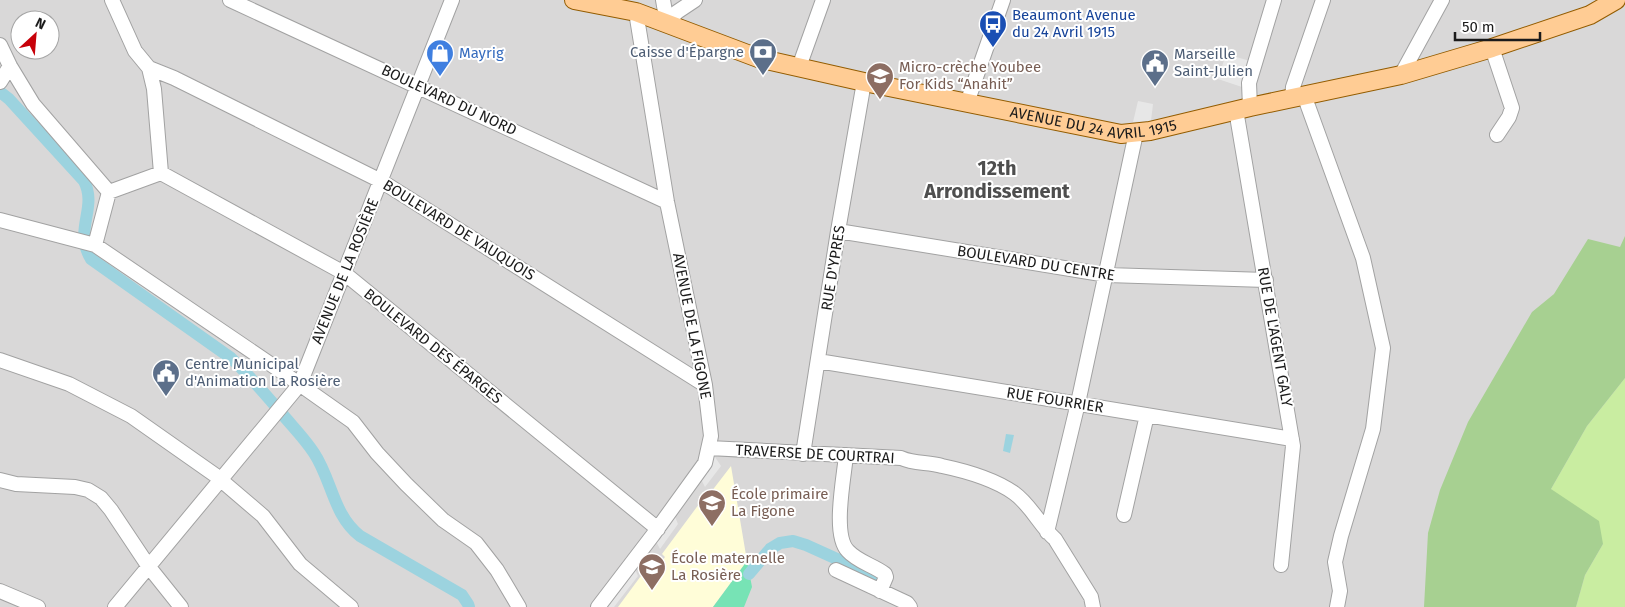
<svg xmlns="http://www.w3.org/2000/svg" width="1625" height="607" font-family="'Fira Sans',sans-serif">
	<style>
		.residential { fill: #d9d8d8; fill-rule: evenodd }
		.education { fill: #fffdd8 }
		.grass { fill: #c9eda1 }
		.forest { fill: #a7d091 }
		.pitch { fill: #77e3b5 }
		.parking { fill: #e7e7e7 }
		.water { fill: #9cd3df }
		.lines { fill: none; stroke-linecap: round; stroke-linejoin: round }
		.canal { stroke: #9cd3df; stroke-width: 12 }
		.minor-casing { stroke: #a2a2a2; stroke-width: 16 }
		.major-casing { stroke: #935c00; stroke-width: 20 }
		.minor { stroke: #fff; stroke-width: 14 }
		.major { stroke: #ffcc94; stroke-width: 18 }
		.labels { text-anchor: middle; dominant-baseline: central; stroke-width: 4; stroke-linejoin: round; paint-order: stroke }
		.transit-label { font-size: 15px; fill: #164399; stroke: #fff; text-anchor: start }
		.service-label { font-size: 15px; fill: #4e5e75; stroke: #fff; text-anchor: start }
		.shop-label { font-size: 15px; fill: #366cbe; stroke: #fff; text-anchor: start }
		.education-label { font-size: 15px; fill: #785e54; stroke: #fff; text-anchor: start }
		.street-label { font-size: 15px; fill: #1b1b1b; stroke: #fff }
		.district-label { font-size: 20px; font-weight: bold; fill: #4e4e4e; stroke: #fff }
	</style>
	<rect width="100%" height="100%" fill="#eee9e0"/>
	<!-- residential -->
	<path class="residential" d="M0,0H1625V607H0ZM20,20H50V50H20Z"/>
	<!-- education -->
	<path class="education" d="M731,466L747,561L713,607H618L646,569L652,574L665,557L662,554L702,500L699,497L703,492L708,496Z"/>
	<!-- grass -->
	<path class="grass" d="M1625,378V607H1576L1585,575L1603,544L1551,489L1587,426Z"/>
	<!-- forest -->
	<path class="forest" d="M1625,236V378L1587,426L1551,489L1599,521L1603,544L1585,575L1576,607H1424L1428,533L1440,490L1468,422L1532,312L1554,294L1588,239L1620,247Z"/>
	<!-- pitch -->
	<path class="pitch" d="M747,561L752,587L744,607H713Z"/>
	<!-- parking -->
	<path class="parking" d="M1226,54L1250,61L1242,87L1218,79Z
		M1138,101L1153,104L1151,121L1133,122Z
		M709,448L721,466L705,487L698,473Z
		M672,509L678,524L660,549L653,535Z
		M632,563L638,576L614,607H598Z"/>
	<!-- water -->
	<path class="water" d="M1006,434L1014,435L1010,453L1003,451Z"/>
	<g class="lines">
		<!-- canal -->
		<path class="canal" d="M0,92L9,99L84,181C98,208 73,230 91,259L231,358C250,376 266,395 283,415C293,427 305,439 314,453C332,480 333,515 360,536L462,595L468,604L469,607
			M749,574L770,549L780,543L793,541L806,545L879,578"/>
		<!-- minor casing -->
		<g class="minor-casing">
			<path id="minor" d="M112,0L135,51L149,68L154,89L161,173
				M230,0L667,202
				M663,0L667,23
				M667,23L677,12L695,0
				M0,45L10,66L33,104L109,192L95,245
				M1492,48L1512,108L1509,117L1497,135
				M799,67L823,0
				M149,68L174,78L381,181L705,385
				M1401,75L1442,0
				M0,82L10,66
				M1304,95L1363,258L1383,348L1373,429L1341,536L1335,562L1340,591L1337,607
				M1292,98L1293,87L1323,0
				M967,103L1003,0
				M1250,107L1249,83L1274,0
				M1236,110L1293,446L1281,565
				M109,192L161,173L344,273L658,529
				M0,220L95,245L285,374L353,422L377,453L406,484L443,520L476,543L497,570L519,607
				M838,231L1107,275L1266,280
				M0,360L69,384L131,416L215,475L263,516L300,564L351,607
				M818,361L1292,439
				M709,448L901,458C914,464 928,462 942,466C966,471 994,479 1014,493C1031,505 1040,526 1055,539L1091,597L1093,607
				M803,454L838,231L864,82
				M846,455C844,478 832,535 848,551C858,562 873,565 885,574L886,577L880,591
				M0,480L16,484L75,487L88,490L101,498L111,510L149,567L181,607
				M1124,515L1147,415
				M1047,532L1078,403L1136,133
				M836,570L907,603L910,607
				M0,591L38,607
				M115,607L300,384L452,0
				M598,607L653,535L705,463L711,436L705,385L667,202L636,12"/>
		</g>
		<!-- major casing -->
		<g class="major-casing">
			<g id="major">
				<path id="s1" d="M574,0L636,12L758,58L864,82L1121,134L1150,131L1250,107L1401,75L1492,48L1590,15L1616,0"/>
			</g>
		</g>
		<!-- minor -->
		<use href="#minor" class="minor"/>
		<!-- major -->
		<use href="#major" class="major"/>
	</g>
	<!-- icons -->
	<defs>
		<g id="bus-pin" transform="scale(1.4375)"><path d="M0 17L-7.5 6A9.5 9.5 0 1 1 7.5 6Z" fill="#1a4fb4" stroke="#fff"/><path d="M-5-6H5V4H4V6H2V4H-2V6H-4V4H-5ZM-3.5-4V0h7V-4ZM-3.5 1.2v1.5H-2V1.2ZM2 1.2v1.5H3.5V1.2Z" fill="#fff"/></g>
		<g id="bank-pin" transform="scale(1.4375)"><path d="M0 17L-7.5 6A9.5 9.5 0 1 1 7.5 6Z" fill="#5c6f8a" stroke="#fff"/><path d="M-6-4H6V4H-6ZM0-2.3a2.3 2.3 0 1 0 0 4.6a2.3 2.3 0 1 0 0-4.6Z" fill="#fff"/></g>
		<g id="shop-pin" transform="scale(1.4375)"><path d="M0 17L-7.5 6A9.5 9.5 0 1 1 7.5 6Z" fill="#3f7fe0" stroke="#fff"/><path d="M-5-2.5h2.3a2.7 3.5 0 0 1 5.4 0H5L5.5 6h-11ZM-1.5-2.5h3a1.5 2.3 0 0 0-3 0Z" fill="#fff"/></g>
		<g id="civic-pin" transform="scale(1.4375)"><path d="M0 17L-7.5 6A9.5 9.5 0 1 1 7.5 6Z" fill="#5c6f8a" stroke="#fff"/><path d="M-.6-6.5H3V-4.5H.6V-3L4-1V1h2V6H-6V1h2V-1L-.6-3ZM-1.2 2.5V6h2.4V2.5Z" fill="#fff"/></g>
		<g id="school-pin" transform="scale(1.4375)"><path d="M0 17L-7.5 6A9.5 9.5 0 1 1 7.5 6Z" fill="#8d6e63" stroke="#fff"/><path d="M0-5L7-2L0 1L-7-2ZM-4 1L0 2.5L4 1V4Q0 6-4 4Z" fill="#fff"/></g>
	</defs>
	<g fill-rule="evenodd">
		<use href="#bus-pin" x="993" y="24"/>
		<use href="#bank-pin" x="763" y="52"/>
		<use href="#shop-pin" x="440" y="53"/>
		<use href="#civic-pin" x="1155" y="63"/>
		<use href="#school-pin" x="880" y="76"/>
		<use href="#civic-pin" x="166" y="373"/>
		<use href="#school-pin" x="712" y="503"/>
		<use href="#school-pin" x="652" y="567"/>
	</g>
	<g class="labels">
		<!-- transit labels -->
		<g class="transit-label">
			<text x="1012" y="15">Beaumont Avenue<tspan x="1012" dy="17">du 24 Avril 1915</tspan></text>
		</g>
		<!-- service labels -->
		<g class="service-label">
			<text x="744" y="52" text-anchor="end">Caisse d'Épargne</text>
			<text x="1174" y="54">Marseille<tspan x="1174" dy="17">Saint-Julien</tspan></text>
			<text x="185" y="364">Centre Municipal<tspan x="185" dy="17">d'Animation La Rosière</tspan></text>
		</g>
		<!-- shop labels -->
		<g class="shop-label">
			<text x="459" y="53">Mayrig</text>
		</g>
		<!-- education labels -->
		<g class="education-label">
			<text x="899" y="67">Micro-crèche Youbee<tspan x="899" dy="17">For Kids “Anahit”</tspan></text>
			<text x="731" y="494">École primaire<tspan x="731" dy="17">La Figone</tspan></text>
			<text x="671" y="558">École maternelle<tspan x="671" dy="17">La Rosière</tspan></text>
		</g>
		<!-- street labels -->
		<g class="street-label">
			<text transform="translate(449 100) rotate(25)">BOULEVARD DU NORD</text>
			<text stroke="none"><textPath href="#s1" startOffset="536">AVENUE DU 24 AVRIL 1915</textPath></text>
			<text transform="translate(459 230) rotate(32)">BOULEVARD DE VAUQUOIS</text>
			<text transform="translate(1036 263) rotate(9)">BOULEVARD DU CENTRE</text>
			<text transform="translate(833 268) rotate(-81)">RUE D'YPRES</text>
			<text transform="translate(345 271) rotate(-68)">AVENUE DE LA ROSIÈRE</text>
			<text transform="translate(692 326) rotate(79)">AVENUE DE LA FIGONE</text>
			<text transform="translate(1275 337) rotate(80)">RUE DE L'AGENT GALY</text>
			<text transform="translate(433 346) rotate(39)">BOULEVARD DES ÉPARGES</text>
			<text transform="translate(1055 400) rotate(9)">RUE FOURRIER</text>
			<text transform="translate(815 454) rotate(3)">TRAVERSE DE COURTRAI</text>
		</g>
		<!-- district labels -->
		<g class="district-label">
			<text x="997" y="168">12th<tspan x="997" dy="23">Arrondissement</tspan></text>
		</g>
	</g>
	<!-- north arrow -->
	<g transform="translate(35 35) rotate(26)"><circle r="24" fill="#ffffff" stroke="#a4a4a4"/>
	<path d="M0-4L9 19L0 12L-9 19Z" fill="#c70009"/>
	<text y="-8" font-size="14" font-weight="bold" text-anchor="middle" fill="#1b1b1b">N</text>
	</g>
	<!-- scale -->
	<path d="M1455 32v8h85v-8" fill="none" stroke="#1b1b1b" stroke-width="2.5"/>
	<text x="1462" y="32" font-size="15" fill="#1b1b1b" stroke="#ffffff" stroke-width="4" paint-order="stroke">50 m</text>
</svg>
